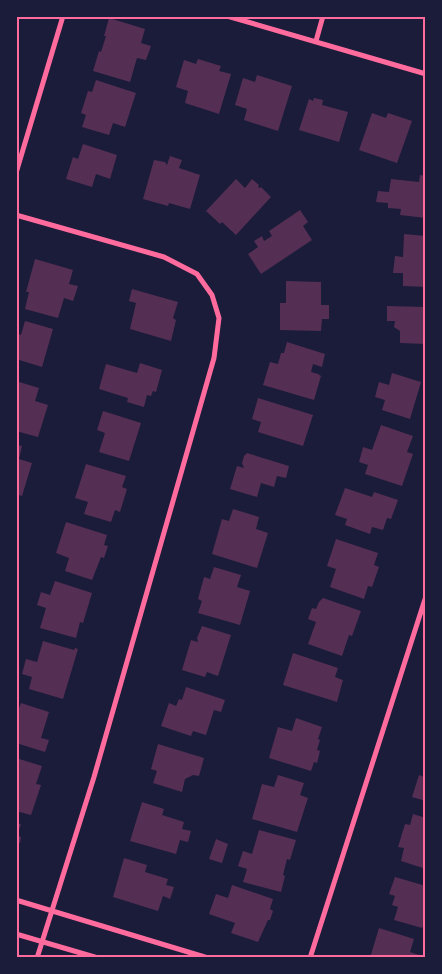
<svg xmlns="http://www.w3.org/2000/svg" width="442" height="974" font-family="'Public Sans',sans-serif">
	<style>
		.building { fill: #542f53 }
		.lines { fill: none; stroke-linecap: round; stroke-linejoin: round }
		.minor { stroke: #ff6b9d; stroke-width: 5 }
		.neatline { fill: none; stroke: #ff6b9d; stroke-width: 2 }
	</style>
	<rect width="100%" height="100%" fill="#1b1b3a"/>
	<!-- building -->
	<path class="building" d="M109,18L145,29L141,43L151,46L146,60L137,58L130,82L93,71L99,51L101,52L106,36H104Z
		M198,59L221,66L219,71L231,74L219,114L185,103L188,91L176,87L184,60L196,64Z
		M257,75L292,86L278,131L244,120L247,109L235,105L243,78L255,82Z
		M96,80L136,93L125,127L113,123L109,135L82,127L86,115L81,113L88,91L92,92Z
		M314,98L323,100L322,105L348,112L339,142L299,130L309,99L313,101Z
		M372,113L386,118L388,113L412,121L397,163L359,150Z
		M83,144L117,155L110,179L96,174L92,187L66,179L73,157L78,159Z
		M170,156L182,160L179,168L200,175L190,209L169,203L168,206L143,199L154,160L165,162L167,165Z
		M420,175L426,176V218L400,215L401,209L388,208V203L376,202L378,191L389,192L391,179L419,182Z
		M236,179L245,188L252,179L259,185L258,187L260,188L261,187L271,197L236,235L222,222L220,224L206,211Z
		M300,210L308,222L303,226L312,240L261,274L248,254L258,247L254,241L262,236L264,241L272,236L269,231Z
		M404,234L426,236V287L403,286V273H393L395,256L403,257Z
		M35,259L73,270L69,284L78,286L73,301L64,298L58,318L25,309L29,292H26Z
		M286,281L321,282V305H329V319H322L321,331L280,330V303H286Z
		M132,289L178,302L173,318L176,320L171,341L130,329L136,303L129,301Z
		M387,306L426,307V344L400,343V331L394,327L395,321H387Z
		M25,321L53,329L42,367L16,359V333L21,335Z
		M287,342L325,354L322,367L313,364L311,372L318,374L321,376L314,400L263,385L270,362L278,364L281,353H284Z
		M140,363L162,370L156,392L153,391L151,396L147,395L144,407L127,402L128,398L99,389L106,364L137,373Z
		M392,373L421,382L410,419L382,410L385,400L375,397L379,382L389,385Z
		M16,381L39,388L35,401L48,405L38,437L16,431Z
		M258,398L313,415L303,446L258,432L261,422L252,419Z
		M103,411L141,423L129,461L99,452L105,433L97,430Z
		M381,425L413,436L407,452L413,454L402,486L365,474L368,465L359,462L363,447L372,450Z
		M16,445L22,446L19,459L32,463L22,496L16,494Z
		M247,453L289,466L286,478L277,476L274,487L261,483L257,497L230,489L237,466L244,468L242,463L244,456Z
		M86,464L126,476L122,487L127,489L120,512L115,510L111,522L84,514L88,502L75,498Z
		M345,488L372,497L374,492L398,500L391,519L387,518L383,530L372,527L370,534L345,525L347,519L335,515Z
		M233,509L259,517L256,529L268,533L257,568L212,554L222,519L229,521Z
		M66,522L107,535L104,545L108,546L104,558L101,557L92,580L65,571L69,558L56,553Z
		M336,539L378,553L374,565L379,567L372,587L368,586L364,599L330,587L336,569L327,566Z
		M214,567L241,575L237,587L250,591L240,625L198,613L202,601L198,599L204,577L210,579Z
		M55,581L92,593L83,623L80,622L76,638L40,628L46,608L37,605L41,592L50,595Z
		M323,598L361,611L352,636L349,635L342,656L308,644L316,622L308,619L312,608L316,609L319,602Z
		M202,626L231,635L218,676L207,672L205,677L182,670L191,640L198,642L197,638Z
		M43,641L74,650L75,648L78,649L63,699L29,689L32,677L22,674L26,659L37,662Z
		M293,653L338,668L335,677L343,680L337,702L283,685Z
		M186,687L225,700L221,712L214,710L206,735L193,731L191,736L161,726L169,703L176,706L179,699L182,700Z
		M21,703L49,712L41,738L49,740L45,752L16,743V716Z
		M296,718L322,727L318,739L320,740L317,750L320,751L317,763L314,762L311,771L269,758L278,727L292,731Z
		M158,744L204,758L199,776L193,775L185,779L182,792L153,783L157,771L151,769Z
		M16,758L42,766L36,784L41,785L31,815L16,811Z
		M426,773V801L412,797L419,775L424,777Z
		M278,775L304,783L300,795L308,798L297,832L252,819L262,784L274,787Z
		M142,802L164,809L162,815L184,822L182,829L191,831L188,842L180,840L176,854L130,841Z
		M413,814L426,818V869L401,861L404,848L398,847L405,824L410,825Z
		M16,823L21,824L17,835L21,837L20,843L16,842Z
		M259,830L296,840L290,860L287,859L283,875L285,876L281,892L243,882L247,869L238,866L243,851L252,854Z
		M216,839L228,844L222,863L209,859Z
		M124,858L147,865L145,872L168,879L166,885L174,887L170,899L163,896L158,911L113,897Z
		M395,877L426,886V926H423L422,928L394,920L398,907L392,905L395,896L389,894Z
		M232,885L273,899L270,909L273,911L270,920H268L258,942L231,933L235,923L209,914L216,894L228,898Z
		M379,928L414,939L410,952L419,955L418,958H370Z"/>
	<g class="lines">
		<!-- minor -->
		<path class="minor" d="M227,16L426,74
			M316,41L323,16
			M16,173L63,16
			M16,215L164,257L197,274L212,295L219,318L214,358L94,777L37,958
			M16,900L208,958
			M16,934L98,958
			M310,958L426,596"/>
	</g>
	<!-- border -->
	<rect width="442" height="974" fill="none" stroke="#1b1b3a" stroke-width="35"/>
	<rect x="18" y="18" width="406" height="938" class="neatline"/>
</svg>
